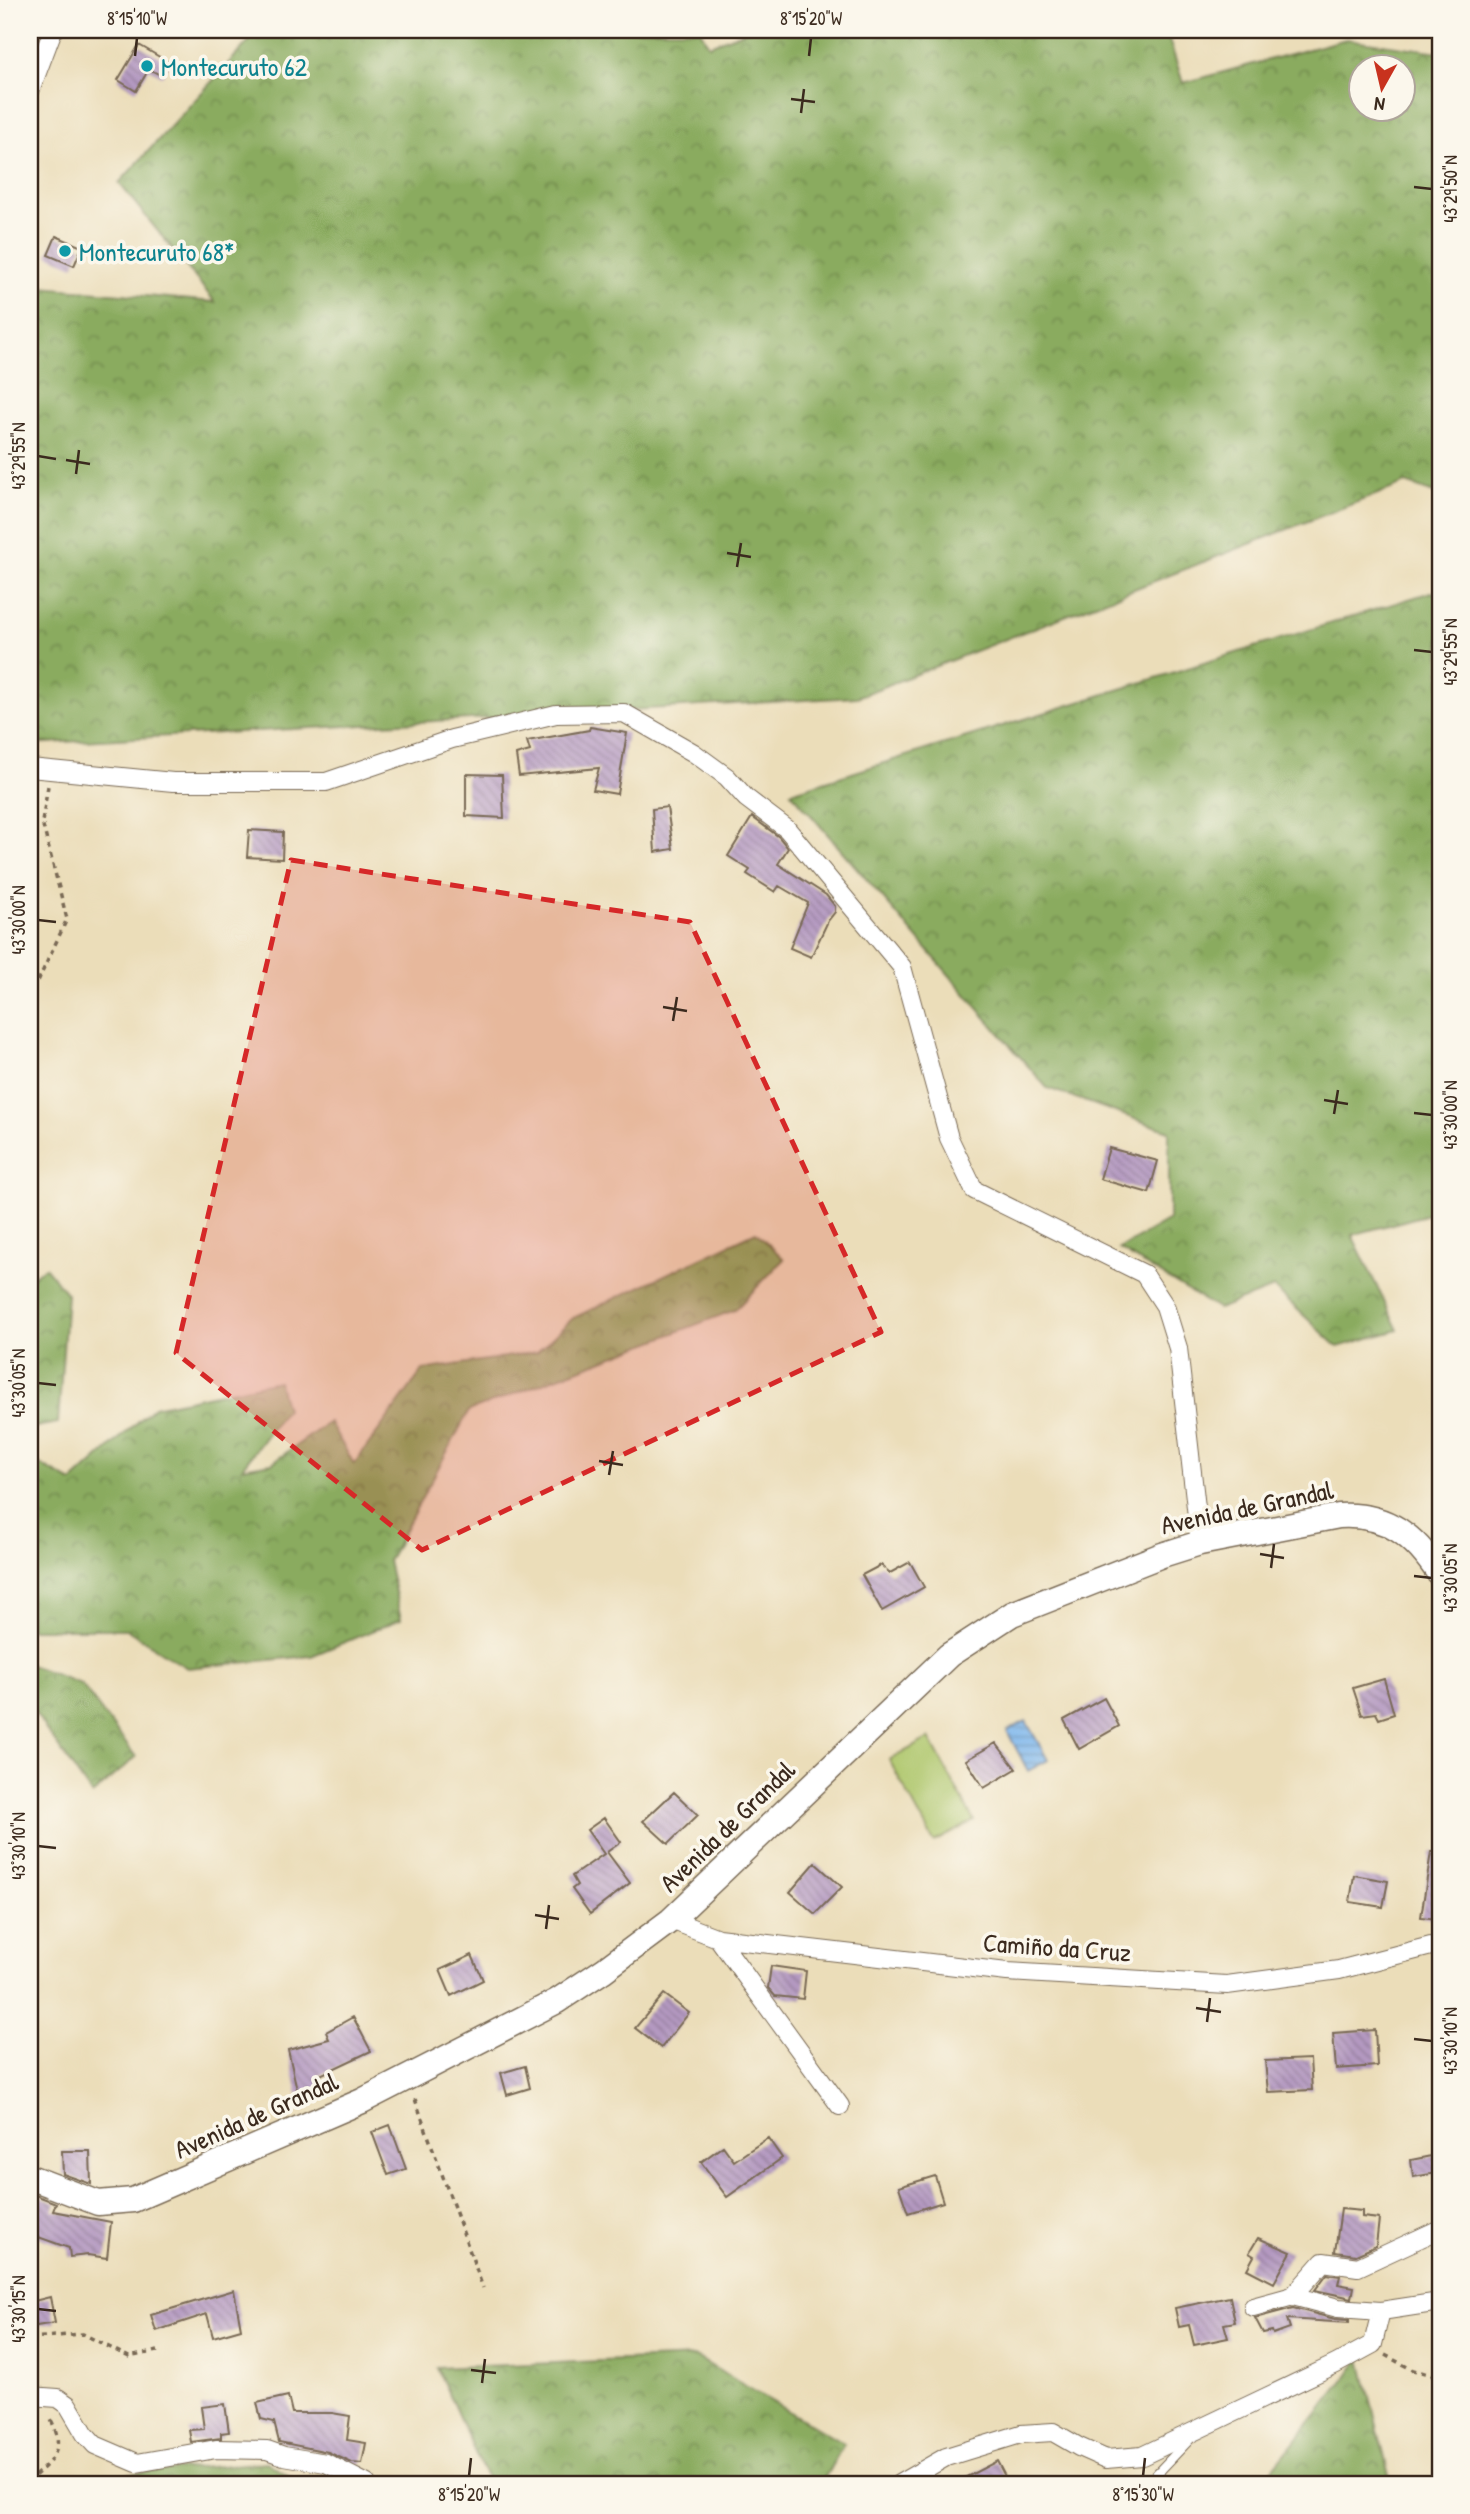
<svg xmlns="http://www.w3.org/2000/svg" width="1470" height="2514" font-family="'Patrick Hand',sans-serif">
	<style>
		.forest { fill: url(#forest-crowns); stroke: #626a3e; stroke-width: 2; fill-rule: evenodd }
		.pitch { fill: #adc66b; stroke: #747844; stroke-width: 2 }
		.water { fill: url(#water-rules); stroke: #5c7086; stroke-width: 2 }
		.building { fill: url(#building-back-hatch) }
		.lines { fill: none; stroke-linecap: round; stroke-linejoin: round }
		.lane-casing { stroke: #796954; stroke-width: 11 }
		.street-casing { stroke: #796954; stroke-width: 20 }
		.secondary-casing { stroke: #796954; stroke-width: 27 }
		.path { stroke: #796954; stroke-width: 3.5; stroke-dasharray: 5 5; stroke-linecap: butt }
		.lane { stroke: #fff; stroke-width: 9 }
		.street { stroke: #fff; stroke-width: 18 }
		.secondary { stroke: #fff; stroke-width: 24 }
		.marked { fill: #d62828; fill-opacity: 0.2; stroke: #d62828; stroke-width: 5; stroke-dasharray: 14 9; stroke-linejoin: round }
		.ticks { fill: none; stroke: #3b2a1e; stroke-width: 2.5 }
		.culture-dot { fill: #0f9aa8; stroke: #fbf7ec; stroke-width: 2.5 }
		.labels { text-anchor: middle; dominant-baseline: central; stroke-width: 7; stroke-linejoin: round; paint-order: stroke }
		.culture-label { font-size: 26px; fill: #0d838f; stroke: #fbf7ec; text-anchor: start }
		.street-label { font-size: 26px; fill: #3b2a1e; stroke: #fbf7ec }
		.neatline { fill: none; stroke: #3b2a1e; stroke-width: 2.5 }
		.ticks-label { font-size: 18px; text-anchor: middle; fill: #3b2a1e }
	</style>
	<defs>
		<pattern id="forest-crowns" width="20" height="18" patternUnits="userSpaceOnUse" patternTransform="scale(1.75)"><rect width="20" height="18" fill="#8aab5f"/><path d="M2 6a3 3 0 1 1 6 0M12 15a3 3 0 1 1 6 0" fill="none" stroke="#728b4e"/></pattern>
		<pattern id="water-rules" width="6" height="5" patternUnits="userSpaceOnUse" patternTransform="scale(1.75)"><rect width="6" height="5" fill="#7cb6ed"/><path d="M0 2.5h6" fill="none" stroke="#6794bf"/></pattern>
		<pattern id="building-back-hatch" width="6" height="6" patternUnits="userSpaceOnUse" patternTransform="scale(1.75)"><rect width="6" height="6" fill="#b499c1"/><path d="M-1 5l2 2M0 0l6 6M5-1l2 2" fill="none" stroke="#947d9c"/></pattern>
	</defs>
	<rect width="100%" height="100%" fill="#fbf7ec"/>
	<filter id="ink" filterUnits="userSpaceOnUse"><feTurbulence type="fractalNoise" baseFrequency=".0143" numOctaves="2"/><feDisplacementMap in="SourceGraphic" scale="14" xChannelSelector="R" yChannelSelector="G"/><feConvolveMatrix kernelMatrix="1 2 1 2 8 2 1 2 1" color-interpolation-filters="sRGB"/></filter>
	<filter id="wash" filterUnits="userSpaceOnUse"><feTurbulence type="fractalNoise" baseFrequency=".00686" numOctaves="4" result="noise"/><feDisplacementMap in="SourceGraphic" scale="28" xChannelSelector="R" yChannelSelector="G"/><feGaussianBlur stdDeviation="1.57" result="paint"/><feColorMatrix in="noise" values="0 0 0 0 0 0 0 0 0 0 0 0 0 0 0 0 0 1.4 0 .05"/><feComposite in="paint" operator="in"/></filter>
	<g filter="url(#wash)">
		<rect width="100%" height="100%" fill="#ebddb9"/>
		<!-- forest -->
		<path class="forest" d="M259,30H700L709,45L749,30H1166L1183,83L1346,39L1440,52V495L1406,483L857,697L30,744V286L215,302L119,183ZM1362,66H1404V108H1362Z
			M1431,592L1440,594V1211L1352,1235L1398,1330L1338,1347L1274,1288L1218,1309L1119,1249L1169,1220V1131L1047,1088L791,792Z
			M756,1232L784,1259L735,1310L469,1411L388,1561L401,1619L311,1656L187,1668L126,1629H30V1459L72,1482L154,1407L278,1381L286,1409L242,1468L272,1463L329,1422L354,1464L423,1370L537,1352L573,1318Z
			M45,1267L67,1294L58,1423L30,1428V1279Z
			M30,1665L81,1684L136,1757L92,1795L30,1706Z
			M696,2357L844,2444L821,2484H489L437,2368Z
			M1361,2359L1391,2484H1261Z
			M267,2462L301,2484H67L68,2479Z"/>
		<!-- pitch -->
		<path class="pitch" d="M929,1738L974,1821L934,1842L889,1760Z"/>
		<!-- water -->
		<path class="water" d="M1026,1721L1048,1760L1028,1771L1007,1731Z"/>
		<g id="blocks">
			<!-- building -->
			<path class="building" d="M139,45L170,63L162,76L149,69L136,91L118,80Z
				M56,236L82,247L74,266L48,255Z
				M590,727L627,733L617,794L593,790L599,768L519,776L516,755L530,751L527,741L589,730Z
				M466,774L502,775L504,818L466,816Z
				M667,807L673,849L655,852L652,809Z
				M752,817L779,837L788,848L778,864L826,895L835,906V912L828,921L811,957L790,948L808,903L779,886L775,892L747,874L750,870L728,856Z
				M249,830L283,832L282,859L247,857Z
				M1109,1148L1158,1161L1149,1193L1100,1179Z
				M910,1562L924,1587L882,1611L862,1575L881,1565L890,1573Z
				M1384,1679L1394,1714L1379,1719L1376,1713L1362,1715L1353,1688Z
				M1104,1698L1119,1726L1079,1749L1064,1720Z
				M996,1743L1016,1769L984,1788L966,1760Z
				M674,1792L698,1815L668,1844L643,1821Z
				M604,1818L621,1842L607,1852L630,1883L590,1914L572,1889L577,1885L572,1876L604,1854L587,1830Z
				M1431,1852H1440V1906L1436,1919L1421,1917Z
				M815,1863L842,1887L815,1914L790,1892Z
				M1354,1875L1388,1881L1383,1907L1350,1902Z
				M472,1955L483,1980L451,1996L440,1970Z
				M771,1966L806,1971L803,1999L775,1996L768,1988Z
				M664,1994L689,2013L661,2048L635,2028Z
				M353,2017L371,2051L318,2076L322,2090L298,2094L288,2050L329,2039L326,2032Z
				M1375,2030L1377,2066L1336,2069L1333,2033Z
				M1310,2059L1312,2090L1268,2092L1265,2061Z
				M525,2066L530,2088L507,2095L501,2073Z
				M390,2125L406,2169L388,2175L372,2132Z
				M768,2138L782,2158L727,2197L701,2162L723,2146L734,2161Z
				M62,2151H90L91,2184L63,2174Z
				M1436,2155L1437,2173L1413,2177L1411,2160Z
				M935,2176L943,2202L908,2213L899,2187Z
				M30,2193L56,2203L53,2211L111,2222L107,2258L88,2255L70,2257L69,2248L30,2234Z
				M1341,2209L1362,2211V2217L1379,2219L1376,2246L1356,2255L1335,2252Z
				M1258,2238L1291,2252L1274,2283L1247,2269L1254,2256L1249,2253Z
				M1327,2274L1340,2276L1338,2284L1354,2287L1352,2298L1315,2290Z
				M234,2290L241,2329L213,2337L207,2314L156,2331L151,2315Z
				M50,2297L55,2323L30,2327V2302Z
				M1230,2297L1235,2322L1224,2324L1228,2338L1194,2345L1189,2325L1179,2327L1175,2308Z
				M1293,2308L1335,2319L1349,2320V2323L1287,2319L1290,2328L1273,2334L1272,2331L1263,2333L1255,2318Z
				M288,2396L292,2413H332L350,2416L347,2440L366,2443L362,2464L352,2463L328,2452L279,2442L274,2422L261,2419L257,2403Z
				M225,2404L229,2432L221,2433V2438L191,2442L189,2430L204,2429L201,2407Z
				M997,2461L1009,2484H953Z"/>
		</g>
	</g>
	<g filter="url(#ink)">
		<use href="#blocks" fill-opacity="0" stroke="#796954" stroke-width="2"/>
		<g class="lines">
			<!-- lane casing -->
			<g class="lane-casing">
				<path id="lane" d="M1147,2484L1189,2440"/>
			</g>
			<!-- street casing -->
			<g class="street-casing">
				<path id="street" d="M30,91L53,30
					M30,768L173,782H326L452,739L556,714L624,713L694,753L727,777L746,798L787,829L902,967L949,1138L974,1190L1144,1274L1165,1306L1178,1348L1200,1543
					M671,1920L718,1938L1007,1972L1227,1985L1339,1970L1431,1946L1440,1947
					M718,1938L840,2106
					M1293,2296L1323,2262L1358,2267L1440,2229
					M1381,2311L1440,2302
					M30,2396L58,2398L68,2405L85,2434L95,2445L137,2463L216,2449L267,2450L284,2456L326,2463L367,2484
					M899,2484L946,2457L1021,2434L1053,2432L1079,2447L1106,2459L1142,2456L1336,2364L1373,2344L1381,2311L1338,2308L1293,2296L1253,2307"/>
			</g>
			<!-- secondary casing -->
			<g class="secondary-casing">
				<path id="secondary" d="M30,2177L98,2203L133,2200L362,2101L557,2001L604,1970L671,1920L949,1655L1012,1614L1162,1555L1200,1543L1339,1516C1387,1513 1415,1536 1440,1575"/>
			</g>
			<!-- path -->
			<path class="path" d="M38,981L67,919L42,822L48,786
				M415,2099L483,2288
				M30,2338L83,2334L129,2357L158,2351
				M1385,2355L1413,2370L1440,2377
				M31,2484V2479C56,2458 66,2447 49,2416"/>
			<!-- lane -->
			<use href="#lane" class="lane"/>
			<!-- street -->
			<use href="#street" class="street"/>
			<!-- secondary -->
			<use href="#secondary" class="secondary"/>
		</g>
	</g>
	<!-- marked area -->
	<path class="marked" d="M291,860L690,922L881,1332L422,1550L176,1353Z"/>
	<!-- ticks -->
	<path class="ticks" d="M135,56L137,38M809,56L811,38M791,99L815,102M801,113L804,89M1414,187L1432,189M38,456L56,459M66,460L90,464M76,474L79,450M727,553L751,557M737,567L741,543M1414,650L1432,652M38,920L56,922M663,1007L687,1011M673,1021L677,997M1324,1100L1348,1104M1414,1113L1432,1115M1334,1114L1338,1090M38,1383L56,1385M599,1461L623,1465M609,1475L613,1451M1260,1554L1284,1558M1271,1568L1274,1544M1414,1576L1432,1578M38,1846L56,1848M535,1915L559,1919M546,1929L549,1905M1196,2008L1221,2012M1207,2022L1210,1998M1414,2039L1432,2041M38,2309L56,2311M471,2370L496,2373M482,2383L485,2359M469,2476L471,2458M1143,2476L1145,2458"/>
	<!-- markers -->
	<g class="culture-dot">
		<circle cx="147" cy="66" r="7"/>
		<circle cx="65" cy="251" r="7"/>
	</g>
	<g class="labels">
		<!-- culture labels -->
		<g class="culture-label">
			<text x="161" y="66">Montecuruto 62</text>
			<text x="79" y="251">Montecuruto 68*</text>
		</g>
		<!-- street labels -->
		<g class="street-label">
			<text transform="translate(1247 1507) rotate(-12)">Avenida de Grandal</text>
			<text transform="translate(727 1826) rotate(-44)">Avenida de Grandal</text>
			<text transform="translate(1057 1947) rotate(4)">Camiño da Cruz</text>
			<text transform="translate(256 2115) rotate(-24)">Avenida de Grandal</text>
		</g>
	</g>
	<!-- margin -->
	<rect width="1470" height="2514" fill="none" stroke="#fbf7ec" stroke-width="77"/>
	<!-- north arrow -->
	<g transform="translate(1382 88) rotate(188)"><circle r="33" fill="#fbf7ec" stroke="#aea59a" stroke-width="2"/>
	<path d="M0-5L12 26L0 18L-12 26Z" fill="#c8321e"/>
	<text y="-10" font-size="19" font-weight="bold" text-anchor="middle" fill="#3b2a1e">N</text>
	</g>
	<rect x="38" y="38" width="1394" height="2438" class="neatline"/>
	<g class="ticks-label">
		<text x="137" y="25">8°15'10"W</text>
		<text x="811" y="25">8°15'20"W</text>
		<text transform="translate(1451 189) rotate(-90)" y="6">43°29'50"N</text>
		<text transform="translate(19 456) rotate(-90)" y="6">43°29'55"N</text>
		<text transform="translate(1451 652) rotate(-90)" y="6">43°29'55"N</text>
		<text transform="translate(19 920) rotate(-90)" y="6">43°30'00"N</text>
		<text transform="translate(1451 1115) rotate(-90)" y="6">43°30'00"N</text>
		<text transform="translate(19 1383) rotate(-90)" y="6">43°30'05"N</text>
		<text transform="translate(1451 1578) rotate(-90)" y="6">43°30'05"N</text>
		<text transform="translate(19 1846) rotate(-90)" y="6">43°30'10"N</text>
		<text transform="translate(1451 2041) rotate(-90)" y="6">43°30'10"N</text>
		<text transform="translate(19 2309) rotate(-90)" y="6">43°30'15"N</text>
		<text x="469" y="2501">8°15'20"W</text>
		<text x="1143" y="2501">8°15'30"W</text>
	</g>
</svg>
